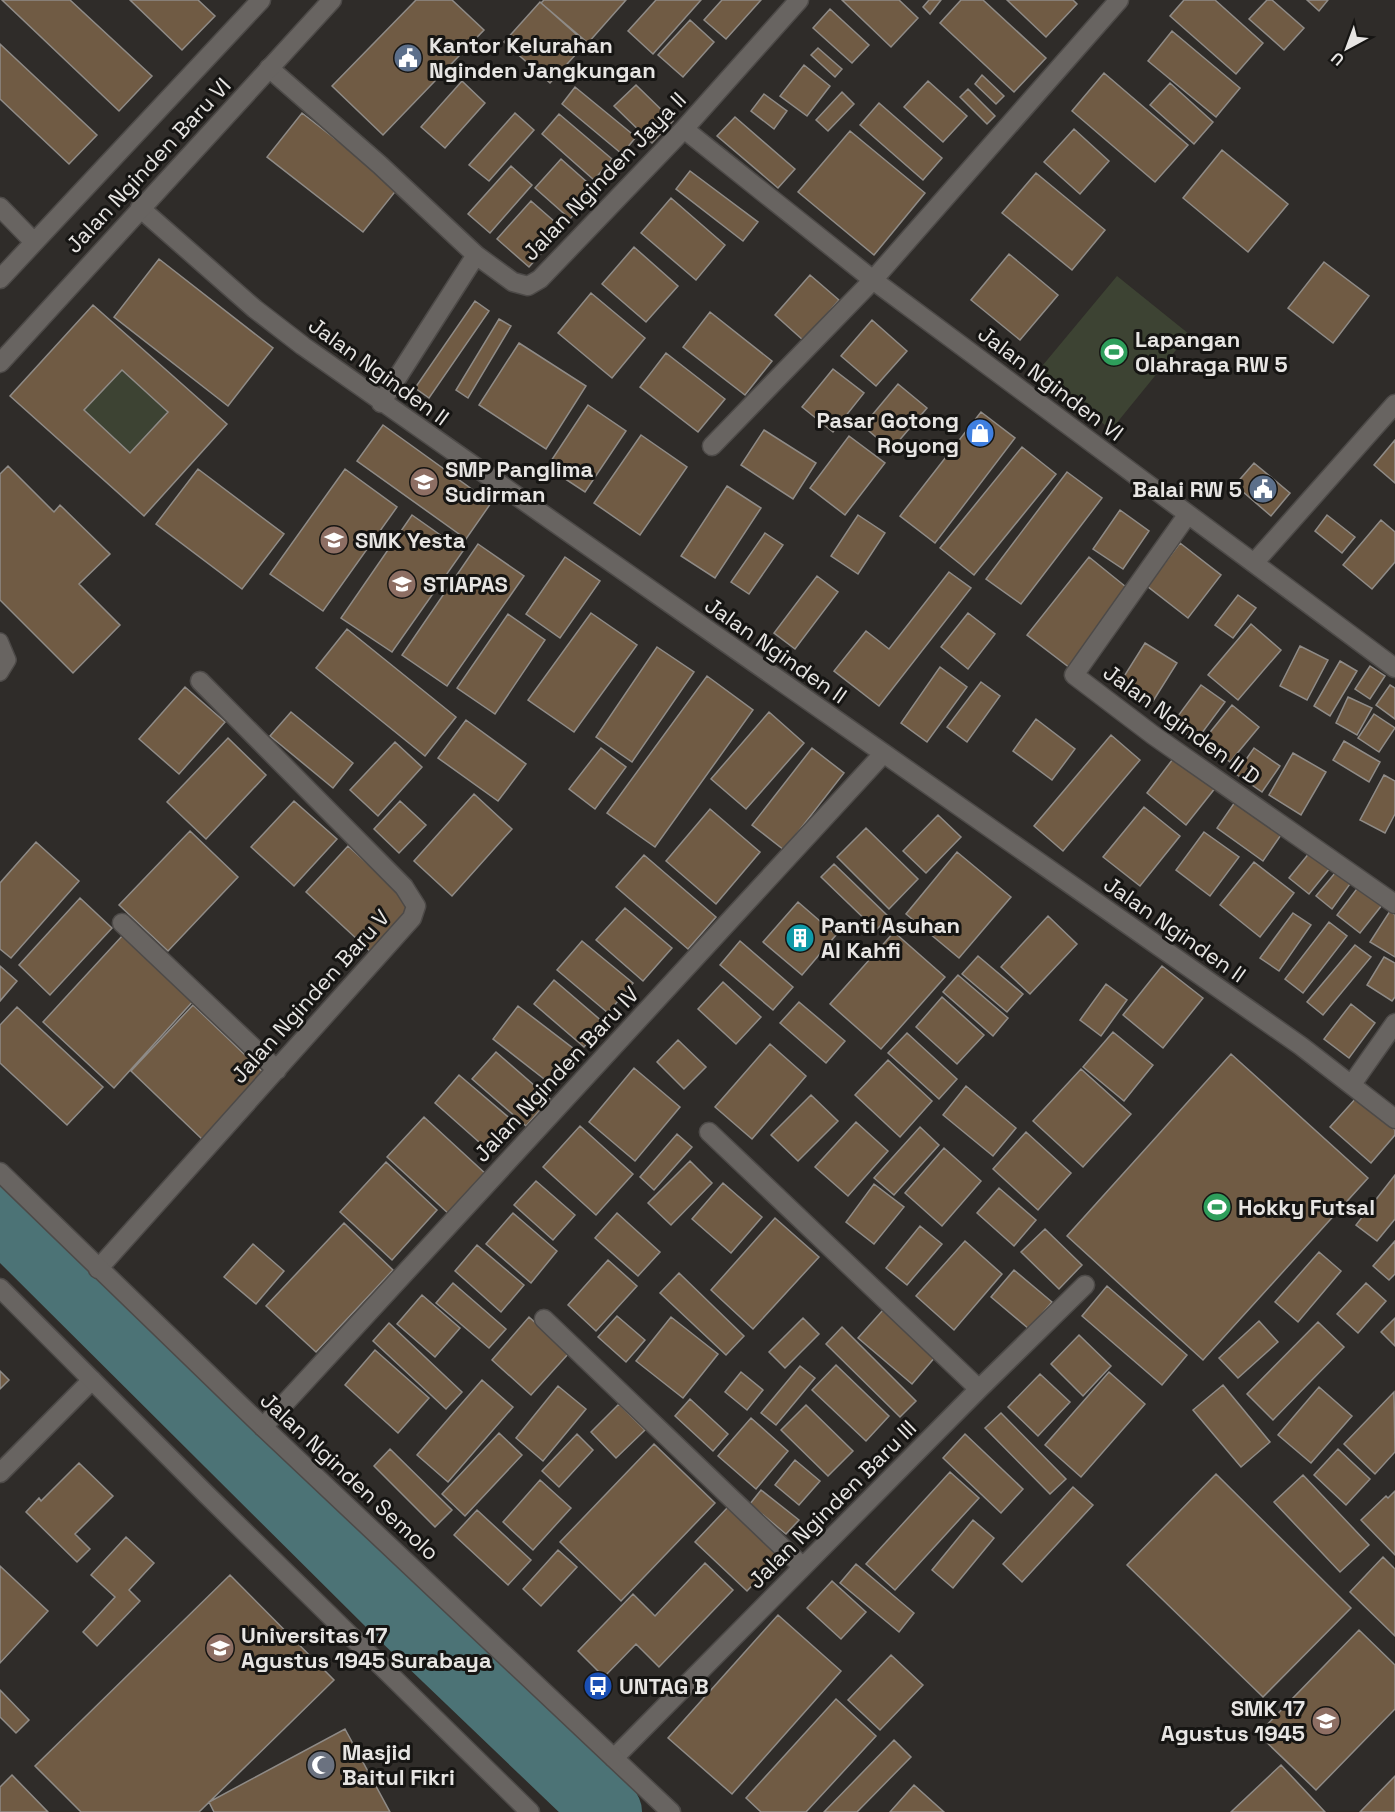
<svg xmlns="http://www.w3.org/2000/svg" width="1395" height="1812" font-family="'Space Grotesk',sans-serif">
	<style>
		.green { fill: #3d4333 }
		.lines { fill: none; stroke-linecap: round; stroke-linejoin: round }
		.river { stroke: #4c7376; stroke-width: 68 }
		.building { fill: #705b44; stroke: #8f8b87; stroke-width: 1.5; fill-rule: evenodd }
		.lane-casing { stroke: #4d4a48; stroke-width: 18 }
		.street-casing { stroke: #4d4a48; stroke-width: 21 }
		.secondary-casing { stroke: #4d4a48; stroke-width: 21 }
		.lane { stroke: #686461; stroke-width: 15 }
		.street { stroke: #686461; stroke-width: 18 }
		.secondary { stroke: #686461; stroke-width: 18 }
		.labels { text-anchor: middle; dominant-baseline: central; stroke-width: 6; stroke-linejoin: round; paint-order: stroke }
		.poi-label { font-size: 22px; font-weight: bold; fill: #e7e5e3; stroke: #161513; text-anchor: start }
		.street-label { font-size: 22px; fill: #e7e5e3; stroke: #161513 }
	</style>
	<rect width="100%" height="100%" fill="#2f2c29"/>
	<!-- green -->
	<path class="green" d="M1117,276L1189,334L1111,430L1038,371Z
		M122,370L168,412L130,453L84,410Z"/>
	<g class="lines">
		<!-- river -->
		<path class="river" d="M0,1215L401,1614L608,1812"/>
	</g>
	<!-- building -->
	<path class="building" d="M2,0H70L152,76L119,111Z
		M130,0H198L215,16L182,50Z
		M416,0H452L484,30L383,135L332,86Z
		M544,0H626L588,43L541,3Z
		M656,0H701L653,54L628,31Z
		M722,0H761L726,39L704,20Z
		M842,0H899L918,18L891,47Z
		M929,0H941L930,14L923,7Z
		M961,0H983L1046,58L1014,92L940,23Z
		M1007,0H1073L1077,4L1046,37Z
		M1184,0H1215L1263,43L1236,74L1170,16Z
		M1267,0H1272L1304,28L1284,50L1249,19Z
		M1307,0H1328L1319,11Z
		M540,2L586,43L550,83L504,42Z
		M830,9L869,45L852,63L813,28Z
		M690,20L714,42L683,77L658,55Z
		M1172,31L1240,88L1216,117L1148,61Z
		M0,44L97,135L69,164L0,99Z
		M818,48L842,69L835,77L811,55Z
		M804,65L830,86L807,116L780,96Z
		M1104,73L1188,145L1155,182L1072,111Z
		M982,75L1004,96L996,104L975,84Z
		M462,81L485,103L445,148L421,127Z
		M928,81L967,116L943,142L904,107Z
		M1170,83L1213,122L1194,144L1150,105Z
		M636,85L673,121L652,143L614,106Z
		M575,87L636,137L622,154L562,104Z
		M968,89L995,116L987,124L960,97Z
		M842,92L854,104L828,131L816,120Z
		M764,94L787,111L774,129L751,111Z
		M879,103L942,158L923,180L860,125Z
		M302,113L398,188L363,232L267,157Z
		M515,113L534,130L489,181L469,165Z
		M559,114L612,159L594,180L542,134Z
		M735,117L795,169L778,188L717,136Z
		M1074,129L1109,161L1080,194L1044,162Z
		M850,131L925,193L874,255L798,192Z
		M1222,150L1288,204L1248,252L1183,198Z
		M561,159L596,190L570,219L535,188Z
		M511,166L532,185L490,233L468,214Z
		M690,171L758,222L743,241L676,189Z
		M1036,173L1105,230L1072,270L1002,213Z
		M671,198L725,245L696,280L641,233Z
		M531,201L563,229L529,267L497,239Z
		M634,247L678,286L646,322L602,284Z
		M1009,254L1058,295L1020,340L971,300Z
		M159,259L273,348L228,406L114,317Z
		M1324,262L1369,296L1333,343L1288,308Z
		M810,275L839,300L804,341L775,315Z
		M591,293L645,338L612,378L558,333Z
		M475,301L489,311L429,398L415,388Z
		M93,305L227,424L144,516L10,396ZM122,370L168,412L130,453L84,410Z
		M710,312L772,361L745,395L683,347Z
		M499,319L511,326L468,398L456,390Z
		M872,320L907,351L876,386L841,356Z
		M519,343L586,386L546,449L479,405Z
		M666,353L725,399L698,432L640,387Z
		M833,369L864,393L833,432L802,407Z
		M898,384L927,408L891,450L863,426Z
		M588,405L626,431L585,492L547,467Z
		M981,412L1015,438L935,543L900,516Z
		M383,425L491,503L466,539L357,461Z
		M764,430L816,463L793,499L741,465Z
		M641,435L687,467L640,535L594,503Z
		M849,436L885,463L845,515L810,488Z
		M1395,440V483L1374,465Z
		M1022,447L1056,474L974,575L940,548Z
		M1254,463L1290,493L1271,516L1235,485Z
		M8,466L54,512L60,505L110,554L79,584L120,625L73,673L0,600V474Z
		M198,469L284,534L242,589L156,524Z
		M345,469L397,507L323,611L270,574Z
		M1067,472L1102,498L1021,604L986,579Z
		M727,486L761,508L715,578L681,556Z
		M1120,510L1149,531L1123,569L1093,549Z
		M412,515L463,551L392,652L341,618Z
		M858,515L885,533L858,574L831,556Z
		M1327,515L1355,537L1342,553L1315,531Z
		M1381,520L1395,532V562L1372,589L1343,565Z
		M765,533L783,545L749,594L731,582Z
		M1180,543L1221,575L1188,618L1147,586Z
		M478,544L524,576L447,686L402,655Z
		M565,557L600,581L560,638L526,614Z
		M1089,557L1131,591L1070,668L1027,635Z
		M949,572L971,588L879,706L834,671L866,631L889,649Z
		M817,576L838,592L795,649L774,633Z
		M1238,595L1256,608L1233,638L1215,625Z
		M591,613L637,645L574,732L528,700Z
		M968,613L995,634L968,669L941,647Z
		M508,614L545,640L495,714L457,688Z
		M1251,624L1281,650L1238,700L1208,675Z
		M347,629L456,717L425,756L316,668Z
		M1145,643L1177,663L1150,706L1118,686Z
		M1300,646L1328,660L1307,700L1280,686Z
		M657,647L694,672L632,762L596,737Z
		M1340,661L1357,671L1330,716L1314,706Z
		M1370,666L1385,676L1370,699L1355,689Z
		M940,667L967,687L927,742L901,723Z
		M707,676L753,710L655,847L607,813Z
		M981,682L1000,696L967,742L947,727Z
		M1201,685L1225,702L1196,741L1172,724Z
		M1390,685L1395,688V719L1376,705Z
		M185,687L225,722L179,774L139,739Z
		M1348,697L1372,708L1357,735L1336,723Z
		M1232,705L1259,727L1230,762L1203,741Z
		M291,712L353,763L333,788L270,736Z
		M769,712L804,743L746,809L711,779Z
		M1374,714L1395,728L1379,752L1358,738Z
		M1036,719L1075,749L1052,780L1013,751Z
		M466,720L526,764L498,801L438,758Z
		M1111,735L1140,760L1063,851L1034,826Z
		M228,738L266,775L206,839L167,802Z
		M1344,741L1380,762L1369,782L1333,760Z
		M395,742L422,767L378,816L350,790Z
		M601,748L626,767L595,809L569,789Z
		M812,748L844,773L784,850L752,825Z
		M1254,748L1280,766L1262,792L1236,774Z
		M1293,753L1326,772L1301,815L1269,795Z
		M1176,755L1216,787L1186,825L1147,793Z
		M1384,775L1395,781V814L1385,833L1360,820Z
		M474,794L512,829L452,896L414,861Z
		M294,801L337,839L294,886L251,847Z
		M400,801L426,825L399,853L374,829Z
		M1235,802L1281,835L1263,861L1217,828Z
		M1144,807L1180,836L1140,886L1103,857Z
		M710,809L760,852L716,904L666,861Z
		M938,815L961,837L926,873L903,851Z
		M866,828L918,879L889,909L837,857Z
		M190,831L238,877L168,951L119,905Z
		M1204,832L1239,857L1210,896L1176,870Z
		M36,842L79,881L11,958L0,949V883Z
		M348,846L415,907L372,953L306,892Z
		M957,852L1011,897L959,958L906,914Z
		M1310,852L1330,868L1309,894L1289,878Z
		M644,855L716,917L688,949L616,887Z
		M1254,862L1294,893L1260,937L1220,905Z
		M834,864L889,917L876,930L821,877Z
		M1335,873L1350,884L1332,909L1316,896Z
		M1359,886L1382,905L1360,933L1337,915Z
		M80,898L112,928L50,995L19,965Z
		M798,902L836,935L802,975L763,942Z
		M625,908L672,948L643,981L596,940Z
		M1390,911L1395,915V957L1370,942Z
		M1293,913L1311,925L1279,971L1260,958Z
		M1048,916L1077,944L1030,994L1001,967Z
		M1329,922L1347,936L1303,993L1285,979Z
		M894,932L945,977L881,1049L830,1004Z
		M123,935L195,999L114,1088L43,1022Z
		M582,941L633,983L608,1013L557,970Z
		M740,941L793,987L773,1010L720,965Z
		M1355,945L1371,957L1323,1015L1307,1002Z
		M978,956L1023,994L1007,1012L962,974Z
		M1384,957L1395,963V997L1392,1001L1367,985Z
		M0,966L17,981L0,1001Z
		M1162,966L1203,998L1163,1048L1123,1015Z
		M958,975L1008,1018L993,1036L943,992Z
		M554,980L604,1023L584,1047L534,1004Z
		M723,982L761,1017L736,1044L698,1009Z
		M1106,984L1127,1000L1101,1036L1080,1020Z
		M942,997L984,1035L957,1064L916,1027Z
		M799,1002L845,1041L826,1063L780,1023Z
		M1351,1004L1375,1023L1349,1058L1324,1039Z
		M193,1005L267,1076L204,1141L131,1071Z
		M518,1006L574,1049L548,1082L493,1039Z
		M17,1007L103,1087L67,1125L0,1063V1025Z
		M1113,1032L1153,1065L1124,1101L1083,1067Z
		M907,1033L957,1079L939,1099L888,1053Z
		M678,1040L706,1067L684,1089L657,1062Z
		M770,1044L806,1076L752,1139L715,1107Z
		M496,1052L550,1099L526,1126L472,1079Z
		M1231,1054L1368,1178L1203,1360L1067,1236Z
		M888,1060L932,1101L900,1137L855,1095Z
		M634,1068L680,1107L635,1161L589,1122Z
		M1081,1069L1131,1114L1083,1167L1033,1121Z
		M459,1075L513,1121L488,1150L435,1103Z
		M966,1086L1016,1128L993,1156L943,1115Z
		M811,1095L838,1121L798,1161L771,1135Z
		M1357,1097L1395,1130V1135L1371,1163L1330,1127Z
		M424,1117L487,1175L450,1215L387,1157Z
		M856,1122L888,1151L848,1196L815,1167Z
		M580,1126L633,1174L596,1215L543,1167Z
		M920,1127L939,1145L894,1195L874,1178Z
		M1026,1132L1071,1173L1038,1210L993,1169Z
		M677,1134L692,1147L654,1190L640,1177Z
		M944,1148L981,1181L942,1226L905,1193Z
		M690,1161L712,1183L671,1225L648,1203Z
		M386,1162L437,1210L392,1260L340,1212Z
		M1395,1175V1219L1377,1241L1356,1225Z
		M536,1181L575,1215L553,1240L514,1205Z
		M723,1183L762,1217L731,1253L692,1219Z
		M874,1184L904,1207L874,1244L846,1222Z
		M999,1188L1036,1220L1014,1246L977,1213Z
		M513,1213L557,1251L531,1283L486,1244Z
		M617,1213L660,1252L638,1276L595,1238Z
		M775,1218L819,1257L753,1329L711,1290Z
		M344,1223L393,1270L316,1352L266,1306Z
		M920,1226L942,1244L907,1285L886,1268Z
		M1045,1229L1082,1265L1059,1289L1021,1252Z
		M965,1241L1002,1274L954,1330L916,1296Z
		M1395,1241V1274L1389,1280L1373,1266Z
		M253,1244L284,1271L256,1304L224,1277Z
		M477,1245L524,1285L501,1312L455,1271Z
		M1319,1252L1341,1271L1298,1322L1275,1302Z
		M608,1260L637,1286L596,1331L568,1305Z
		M1014,1270L1052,1302L1029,1329L991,1297Z
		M679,1273L744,1336L726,1355L660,1293Z
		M453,1283L506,1329L489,1348L436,1303Z
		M1366,1283L1386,1301L1358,1333L1337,1314Z
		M1107,1286L1187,1355L1162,1385L1082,1316Z
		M422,1295L460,1328L435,1357L397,1324Z
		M883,1310L936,1356L912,1384L858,1338Z
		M617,1316L645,1340L626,1362L598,1337Z
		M529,1317L569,1353L531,1395L492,1360Z
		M671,1317L718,1354L683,1398L636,1361Z
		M803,1318L819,1334L785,1368L769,1352Z
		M1395,1318V1346L1381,1332Z
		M1259,1321L1278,1342L1238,1378L1219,1358Z
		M1318,1322L1344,1347L1273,1420L1247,1394Z
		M389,1323L462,1392L446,1409L373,1341Z
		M842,1327L916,1401L900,1417L826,1344Z
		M1079,1335L1111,1366L1083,1396L1051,1364Z
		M375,1350L429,1398L398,1433L345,1385Z
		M836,1365L889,1416L866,1441L812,1390Z
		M800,1366L815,1378L776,1425L761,1413Z
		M0,1371L9,1380L0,1389Z
		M741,1372L763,1390L747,1410L725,1392Z
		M1109,1372L1145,1404L1081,1477L1045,1445Z
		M1040,1374L1070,1402L1038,1436L1008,1407Z
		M482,1380L513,1407L448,1482L417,1455Z
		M1223,1385L1270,1442L1241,1467L1193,1410Z
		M558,1386L586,1409L543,1461L516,1438Z
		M1319,1387L1352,1416L1311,1463L1278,1435Z
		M1394,1392L1395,1452L1375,1474L1344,1444Z
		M690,1399L728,1434L713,1451L675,1416Z
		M619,1404L645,1430L616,1458L591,1432Z
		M806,1405L853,1451L828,1476L781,1430Z
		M1001,1413L1066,1479L1050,1494L985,1428Z
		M751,1418L788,1451L756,1489L718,1456Z
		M499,1433L522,1455L465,1516L442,1494Z
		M577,1434L593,1450L559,1487L542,1471Z
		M965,1434L1023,1489L1001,1513L943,1458Z
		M654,1444L715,1503L621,1601L560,1542Z
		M390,1449L452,1510L435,1527L374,1466Z
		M1338,1449L1370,1479L1346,1505L1314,1475Z
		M795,1460L820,1481L799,1505L775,1485Z
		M79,1463L113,1496L75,1534L90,1549L77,1562L26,1512L39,1498L41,1501Z
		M950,1472L979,1498L895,1590L866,1564Z
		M1216,1474L1351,1608L1263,1697L1127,1565Z
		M1303,1475L1369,1545L1340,1572L1274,1502Z
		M540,1480L571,1508L533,1550L503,1522Z
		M1073,1487L1093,1505L1022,1582L1003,1564Z
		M761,1490L799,1520L786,1534L750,1504Z
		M1395,1491V1555L1361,1520L1386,1496L1388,1498Z
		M728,1507L780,1556L747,1591L695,1542Z
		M477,1510L531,1560L508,1585L454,1535Z
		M973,1520L994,1538L953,1588L932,1570Z
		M126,1537L154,1563L129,1590L140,1601L97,1646L83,1632L115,1597L91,1575Z
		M558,1550L577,1567L541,1606L523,1589Z
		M1383,1557L1395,1569V1636L1350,1592Z
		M705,1563L733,1590L659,1667L636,1644L604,1677L578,1651L633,1594L655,1616Z
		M856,1564L914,1613L899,1632L840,1583Z
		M0,1566L48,1611L0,1663Z
		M230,1575L334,1680L199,1812H81L35,1766Z
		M832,1581L866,1612L841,1639L807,1608Z
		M778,1615L841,1671L732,1794L668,1738Z
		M1359,1630L1395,1665V1709L1316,1790L1258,1734Z
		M891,1655L923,1685L880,1730L848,1700Z
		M0,1690L29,1720L16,1733L0,1717Z
		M836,1699L876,1736L806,1812H761L746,1798Z
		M345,1729L390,1812H214L209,1802Z
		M894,1740L911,1757L857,1812H824Z
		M1281,1765L1325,1812H1231Z
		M12,1775L48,1812H0V1787Z
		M1395,1776V1812H1360Z
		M914,1785L944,1812H890Z"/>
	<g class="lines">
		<!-- lane casing -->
		<g class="lane-casing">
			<path id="lane" d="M0,641L8,660L0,673"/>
		</g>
		<!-- street casing -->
		<g class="street-casing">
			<path id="street" d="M269,68L380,165L476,255L513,282L528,286L540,279L684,129L799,0
				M684,129L873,280L1395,668
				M0,207L34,242
				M140,208L255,309L303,346L1301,1046L1395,1119
				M0,279L261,0
				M381,403L476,255
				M712,446L873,280L1119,0
				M1188,514L1074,675L1153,735L1395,904
				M1254,563L1395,404
				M122,923L277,1070
				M1352,1084L1395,1023
				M709,1132L979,1389
				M98,1269L412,918L416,906L404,887L200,681
				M544,1319L803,1567
				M263,1427L883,754
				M0,1473L92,1380
				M614,1758L979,1389L1085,1285"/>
		</g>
		<!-- secondary casing -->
		<g class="secondary-casing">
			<path id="secondary" d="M0,363L332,0
				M0,1172L263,1427L671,1812
				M0,1288L207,1495L530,1812"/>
		</g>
		<!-- lane -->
		<use href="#lane" class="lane"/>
		<!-- street -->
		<use href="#street" class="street"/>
		<!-- secondary -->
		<use href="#secondary" class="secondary"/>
	</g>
	<!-- icons -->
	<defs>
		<g id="civic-disc" transform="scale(1.5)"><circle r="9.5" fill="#5c6f8a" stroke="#161513"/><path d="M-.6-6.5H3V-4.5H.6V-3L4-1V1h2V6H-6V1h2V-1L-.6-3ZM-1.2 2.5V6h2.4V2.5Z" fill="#fff"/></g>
		<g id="stadium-disc" transform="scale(1.5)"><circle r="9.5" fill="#2e9e5b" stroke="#161513"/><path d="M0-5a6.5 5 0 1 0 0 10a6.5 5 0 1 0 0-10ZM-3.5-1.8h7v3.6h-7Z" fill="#fff"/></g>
		<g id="shop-disc" transform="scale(1.5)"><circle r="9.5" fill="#3f7fe0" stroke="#161513"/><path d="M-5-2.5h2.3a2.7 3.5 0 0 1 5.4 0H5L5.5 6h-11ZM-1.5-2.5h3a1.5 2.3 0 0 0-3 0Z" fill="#fff"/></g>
		<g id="school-disc" transform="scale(1.5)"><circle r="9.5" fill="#8d6e63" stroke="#161513"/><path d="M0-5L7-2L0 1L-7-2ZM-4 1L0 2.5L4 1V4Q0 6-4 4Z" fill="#fff"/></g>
		<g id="university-disc" transform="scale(1.5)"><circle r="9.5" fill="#8d6e63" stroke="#161513"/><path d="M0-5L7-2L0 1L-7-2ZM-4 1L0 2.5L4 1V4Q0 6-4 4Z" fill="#fff"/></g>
		<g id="building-disc" transform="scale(1.5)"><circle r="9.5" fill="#0f9aa8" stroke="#161513"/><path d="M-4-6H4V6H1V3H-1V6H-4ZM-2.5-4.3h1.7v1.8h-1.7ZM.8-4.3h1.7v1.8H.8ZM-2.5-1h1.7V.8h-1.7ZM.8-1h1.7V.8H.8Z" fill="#fff"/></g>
		<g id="bus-disc" transform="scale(1.5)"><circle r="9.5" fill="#1a4fb4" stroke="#161513"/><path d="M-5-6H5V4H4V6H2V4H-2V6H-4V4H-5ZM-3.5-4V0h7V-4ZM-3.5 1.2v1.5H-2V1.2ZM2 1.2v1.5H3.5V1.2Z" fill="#fff"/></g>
		<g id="mosque-disc" transform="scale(1.5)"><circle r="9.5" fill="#6b7280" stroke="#161513"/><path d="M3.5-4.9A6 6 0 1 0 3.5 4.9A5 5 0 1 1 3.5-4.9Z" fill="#fff"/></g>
	</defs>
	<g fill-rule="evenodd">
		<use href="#civic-disc" x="408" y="58"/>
		<use href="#stadium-disc" x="1114" y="352"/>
		<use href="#shop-disc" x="980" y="433"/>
		<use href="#school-disc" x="424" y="482"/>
		<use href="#civic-disc" x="1263" y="489"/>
		<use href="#school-disc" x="334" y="540"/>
		<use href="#university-disc" x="402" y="584"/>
		<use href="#building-disc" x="800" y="938"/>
		<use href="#stadium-disc" x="1217" y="1207"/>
		<use href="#university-disc" x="220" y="1648"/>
		<use href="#bus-disc" x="598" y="1686"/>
		<use href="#school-disc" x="1326" y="1721"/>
		<use href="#mosque-disc" x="321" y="1765"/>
	</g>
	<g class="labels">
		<!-- poi labels -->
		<g class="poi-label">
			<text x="429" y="45">Kantor Kelurahan<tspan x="429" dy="25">Nginden Jangkungan</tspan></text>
			<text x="1135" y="339">Lapangan<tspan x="1135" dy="25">Olahraga RW 5</tspan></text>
			<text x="959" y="420" text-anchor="end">Pasar Gotong<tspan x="959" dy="25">Royong</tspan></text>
			<text x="445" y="469">SMP Panglima<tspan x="445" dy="25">Sudirman</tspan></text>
			<text x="1242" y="489" text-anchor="end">Balai RW 5</text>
			<text x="355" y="540">SMK Yesta</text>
			<text x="423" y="584">STIAPAS</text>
			<text x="821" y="925">Panti Asuhan<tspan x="821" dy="25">Al Kahfi</tspan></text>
			<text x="1238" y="1207">Hokky Futsal</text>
			<text x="241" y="1635">Universitas 17<tspan x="241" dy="25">Agustus 1945 Surabaya</tspan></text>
			<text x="619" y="1686">UNTAG B</text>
			<text x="1305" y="1708" text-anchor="end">SMK 17<tspan x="1305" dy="25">Agustus 1945</tspan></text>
			<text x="342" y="1752">Masjid<tspan x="342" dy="25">Baitul Fikri</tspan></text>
		</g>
		<!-- street labels -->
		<g class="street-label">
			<text transform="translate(148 165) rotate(-47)">Jalan Nginden Baru VI</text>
			<text transform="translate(604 176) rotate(-46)">Jalan Nginden Jaya II</text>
			<text transform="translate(379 371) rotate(36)">Jalan Nginden II</text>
			<text transform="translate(1051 383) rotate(37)">Jalan Nginden VI</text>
			<text transform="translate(776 650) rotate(35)">Jalan Nginden II</text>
			<text transform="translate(1182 724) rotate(36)">Jalan Nginden II D</text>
			<text transform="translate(1175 929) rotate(35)">Jalan Nginden II</text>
			<text transform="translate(310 996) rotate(-48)">Jalan Nginden Baru V</text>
			<text transform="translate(556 1074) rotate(-47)">Jalan Nginden Baru IV</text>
			<text transform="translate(350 1476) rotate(43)">Jalan Nginden Semolo</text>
			<text transform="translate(832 1504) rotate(-45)">Jalan Nginden Baru III</text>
		</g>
	</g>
	<!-- north arrow -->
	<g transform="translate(1347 48) rotate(221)" stroke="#161513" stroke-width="4.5" paint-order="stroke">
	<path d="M0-4.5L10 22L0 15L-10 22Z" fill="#e7e5e3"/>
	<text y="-9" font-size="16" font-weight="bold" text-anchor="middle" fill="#e7e5e3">U</text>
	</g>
</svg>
